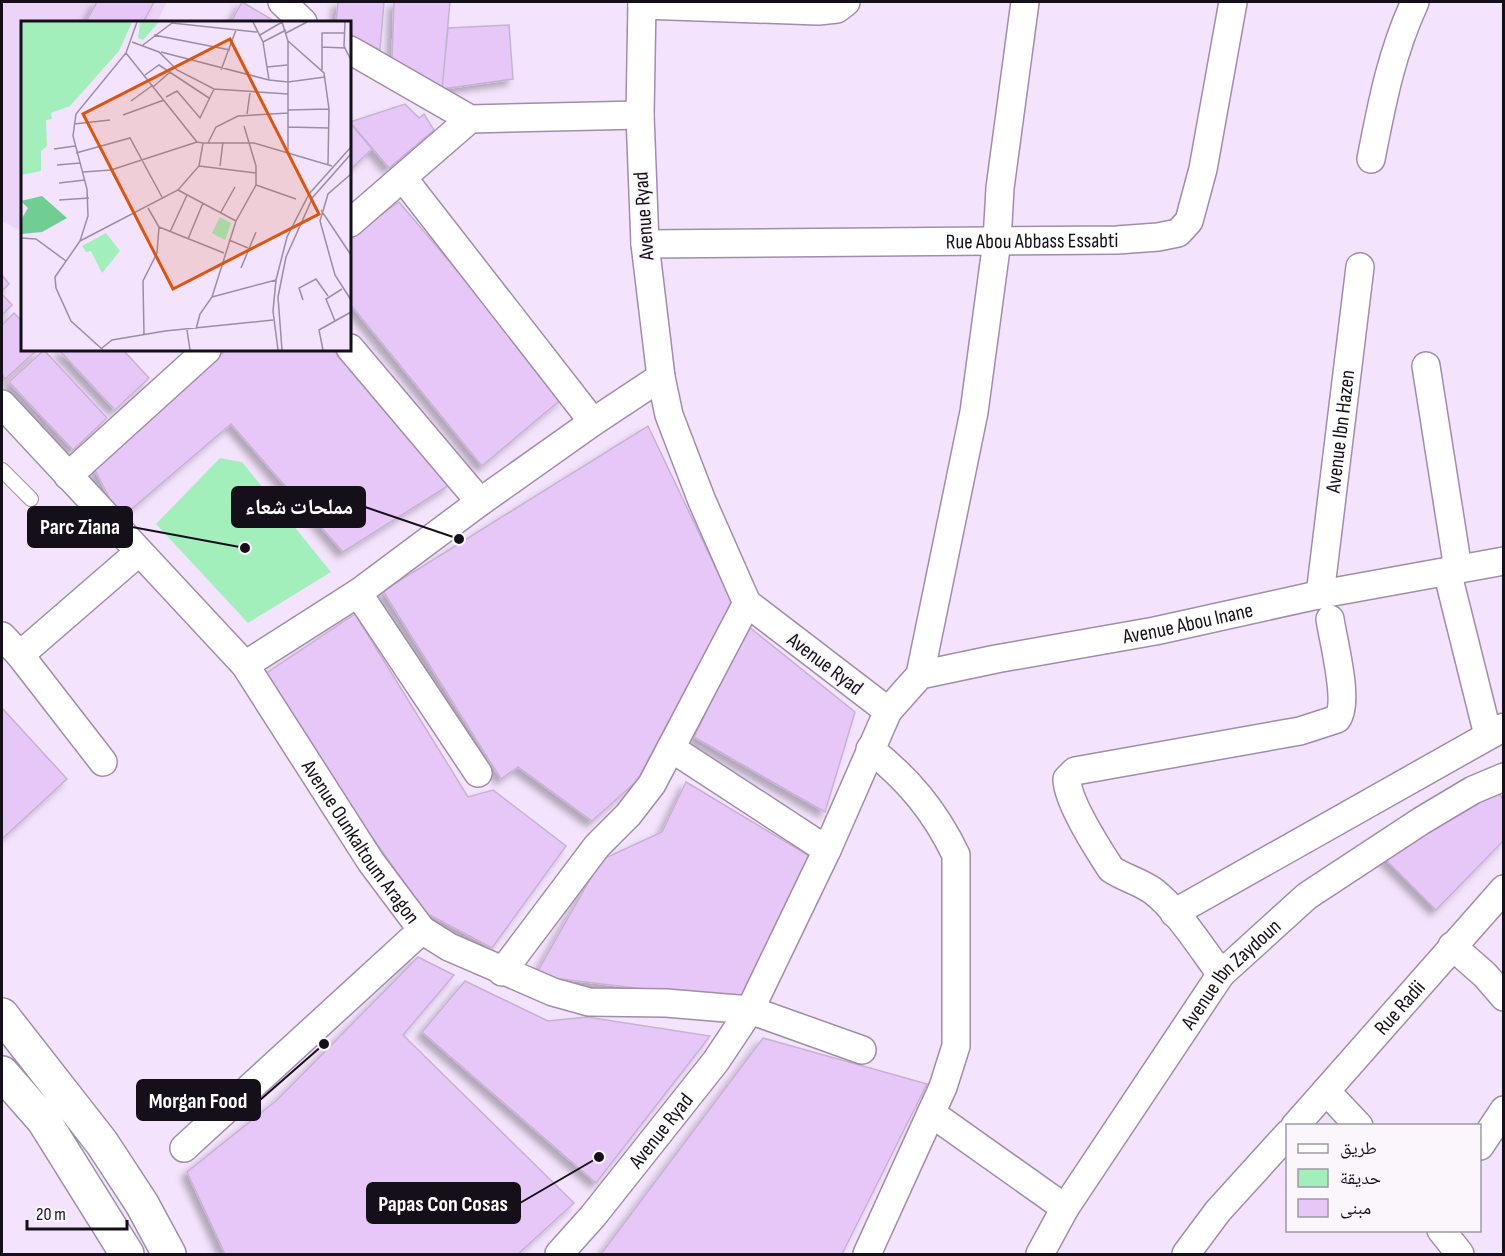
<svg xmlns="http://www.w3.org/2000/svg" width="1505" height="1256" font-family="'Sofia Sans Condensed','Noto Naskh Arabic',sans-serif">
	<style>
		.built { fill: #ecd4f9 }
		.green { fill: #a3efbc }
		.building { fill: #e7c7f8; stroke: #c6b3d0; stroke-width: 1.5; filter: url(#shadow) }
		.lines { fill: none; stroke-linecap: round; stroke-linejoin: round }
		.lane-casing { stroke: #a08da9; stroke-width: 16 }
		.street-casing { stroke: #a08da9; stroke-width: 30 }
		.primary-casing { stroke: #a08da9; stroke-width: 36 }
		.lane { stroke: #fff; stroke-width: 14 }
		.street { stroke: #fff; stroke-width: 27 }
		.primary { stroke: #fff; stroke-width: 33 }
		.labels { text-anchor: middle; dominant-baseline: central; stroke-width: 4.5; stroke-linejoin: round; paint-order: stroke }
		.street-label { font-size: 21px; fill: #150f19; stroke: #faf6fc }
		.inset-road { fill: none; stroke: #9a8ea1; stroke-width: 1.5 }
		.view { fill: #dd550d; fill-opacity: 0.15; stroke: #dd550d; stroke-width: 3 }
		.inset-edge { fill: none; stroke: #150f19; stroke-width: 3 }
		.leader { fill: none; stroke: #150f19; stroke-width: 2 }
		.callout-dot { fill: #150f19; stroke: #faf6fc; stroke-width: 2 }
		.callout { fill: #150f19; stroke: #150f19; stroke-width: 2 }
		.callout-label { font-size: 22px; text-anchor: middle; font-weight: bold; fill: #fff }
	</style>
	<defs>
		<filter id="shadow"><feDropShadow dx="-5.5" dy="5.5" stdDeviation="3" flood-color="#0004"/></filter>
	</defs>
	<rect width="100%" height="100%" fill="#f3e3fc"/>
	<!-- built -->
	<path class="built" d="M2,2H167L157,22H22V232L2,221Z"/>
	<!-- green -->
	<path class="green" d="M220,458L242,462L331,572L248,623L156,524Z"/>
	<!-- building -->
	<path class="building" d="M97,2H154L143,22H86Z
		M242,2L276,22H231Z
		M338,2H384L380,50L350,35V22H336Z
		M394,2H450L442,89L392,60Z
		M509,25L513,79L442,89L448,28Z
		M405,104L419,118L424,114L434,130L389,168L350,122Z
		M350,123L372,149L350,170Z
		M399,202L564,397L482,466L350,304V237Z
		M2,275L9,284L2,291Z
		M2,294L12,305L2,315Z
		M14,313L22,321V350H37L5,379L2,374V325Z
		M44,350L107,418L73,450L9,382Z
		M59,350H123L149,378L115,410Z
		M226,350H336L451,484L343,552L231,424L120,519L95,470Z
		M648,426L732,602L637,781L592,821L518,767L501,779L383,591Z
		M355,614L468,797L493,790L566,846L492,948L426,913L259,678Z
		M748,626L855,712L825,812L694,737Z
		M2,708L67,779L2,839Z
		M686,782L811,857L745,1001L535,976L601,860L662,832Z
		M1497,791L1504,800V840L1436,910L1381,855Z
		M418,957L454,975L403,1035L574,1203L518,1254H225L187,1172L277,1100Z
		M465,981L548,1021L587,1017L710,1036L596,1183L422,1032Z
		M763,1038L927,1084L842,1254H601Z"/>
	<g class="lines">
		<!-- lane casing -->
		<g class="lane-casing">
			<path id="lane" d="M2,470L31,499"/>
		</g>
		<!-- street casing -->
		<g class="street-casing">
			<g id="street">
				<path d="M282,2L303,22"/>
				<path d="M642,5L818,11L837,9L846,2"/>
				<path d="M350,50L470,119L640,115"/>
				<path d="M1371,159C1382,103 1391,54 1415,2"/>
				<path d="M403,178L593,422"/>
				<path d="M350,223L470,119"/>
				<path id="s1" d="M645,244L1117,240L1158,237L1178,233L1189,221L1203,169L1233,2"/>
				<path d="M350,348L480,502"/>
				<path d="M1426,366L1458,569"/>
				<path id="s2" d="M2,404L245,665L371,862L422,930L449,947L553,992L589,1002L666,1003L750,1010L862,1050"/>
				<path d="M68,476L207,350"/>
				<path d="M1447,571L1488,735"/>
				<path d="M358,593L478,773"/>
				<path id="s3" d="M1320,595L1360,267"/>
				<path d="M2,636L20,655L103,762"/>
				<path d="M20,655L139,552"/>
				<path d="M245,665L358,593L480,502L593,422L661,377"/>
				<path d="M920,675L974,412L997,241L1000,188L1025,2"/>
				<path id="s4" d="M888,711L920,675L996,659L1155,631L1322,594L1504,561"/>
				<path d="M671,748L827,850"/>
				<path d="M1174,913L1504,727"/>
				<path d="M1452,946L1485,975L1504,997"/>
				<path d="M502,972L597,846L628,815L652,784L747,603"/>
				<path d="M1221,974C1202,949 1177,909 1153,891C1139,881 1124,878 1111,869C1098,849 1067,801 1067,779L1075,771L1300,731L1337,719C1350,703 1333,640 1330,619"/>
				<path d="M1326,1091L1359,1126"/>
				<path d="M931,1113L1065,1208"/>
				<path id="s5" d="M1295,1126L1504,889"/>
				<path d="M1480,1146L1504,1110"/>
				<path d="M184,1148L422,930"/>
				<path d="M1441,1230L1460,1254"/>
				<path id="s6" d="M559,1254L593,1216L716,1061L750,1010L827,850L888,711L747,603L702,501L669,415L661,377L645,244L640,115L642,2"/>
				<path d="M867,1254L943,1087L956,1046V855C935,811 908,779 870,749"/>
				<path id="s7" d="M1040,1254L1065,1208L1221,974L1307,896L1421,821L1473,790L1504,777"/>
				<path d="M1186,1254L1218,1211L1288,1134"/>
			</g>
		</g>
		<!-- primary casing -->
		<g class="primary-casing">
			<path id="primary" d="M2,1015L102,1143L142,1204L169,1254
				M2,1073L44,1121L127,1254"/>
		</g>
		<!-- lane -->
		<use href="#lane" class="lane"/>
		<!-- street -->
		<use href="#street" class="street"/>
		<!-- primary -->
		<use href="#primary" class="primary"/>
	</g>
	<g class="labels">
		<!-- street labels -->
		<g class="street-label">
			<text transform="translate(644 216) rotate(-94)">Avenue Ryad</text>
			<text stroke="none"><textPath href="#s1" startOffset="387">Rue Abou Abbass Essabti</textPath></text>
			<text stroke="none"><textPath href="#s3" startOffset="165">Avenue Ibn Hazen</textPath></text>
			<text stroke="none"><textPath href="#s4" startOffset="321">Avenue Abou Inane</textPath></text>
			<text transform="translate(825 664) rotate(37)">Avenue Ryad</text>
			<text stroke="none"><textPath href="#s2" startOffset="568">Avenue Ounkaltoum Aragon</textPath></text>
			<text stroke="none"><textPath href="#s7" startOffset="340">Avenue Ibn Zaydoun</textPath></text>
			<text stroke="none"><textPath href="#s5" startOffset="158">Rue Radii</textPath></text>
			<text stroke="none"><textPath href="#s6" startOffset="160">Avenue Ryad</textPath></text>
		</g>
	</g>
	<!-- overview -->
	<g transform="translate(21 21)">
		<rect width="330" height="330" fill="#f3e3fc"/>
		<path d="M0,1H111L98,30L49,85L30,92L31,98L25,99L26,125L20,130V150L0,154ZM119,1H138L122,19L117,17ZM199,196L210,202L204,219L191,212ZM85,212L99,230L81,252L70,230L65,231L61,225Z" fill="#a3efbc"/>
		<path d="M21,175L46,197L21,211L0,213V199L7,187L0,180Z" fill="#71ce93"/>
		<path class="inset-road" d="M232,1L242,21L248,59M261,1L267,20V129M324,1L323,25L330,39M265,12L286,1M133,14L209,29M239,14L261,1M267,20L303,52L308,88L307,143M111,21L138,31L156,49L193,68L267,73M242,21L265,9M122,24L151,2L236,11M301,26V12H324M140,31L248,59L267,61L304,56M105,32L176,121L182,122M246,46L266,44M200,49L215,9M301,49V26L324,27M124,54L138,44L188,77M132,66L149,51M145,76L156,70L179,97L193,68M110,80L132,64M267,89L308,88M226,93L229,72M102,94L143,79M53,103L89,99M267,106L308,107M187,122L195,106L217,95L267,92M33,128L54,125M55,132L109,117L142,178M36,144L59,142M178,145L235,152M199,145L202,121M90,149L114,193M62,151L90,149L176,121M330,153L307,173L299,200L314,254L330,279M38,162L64,159M235,164L275,178M157,169L215,200M38,179L68,177M300,189L330,234M200,191L214,166M138,206L203,232M149,211L166,174M0,217L15,218L45,240M167,218L182,182M208,219L227,227M59,220L157,169L178,145L182,122H233L311,145M220,247L235,211M191,276L255,259M282,279L278,267L295,258L307,275M314,300L305,278L321,268M175,308L179,293L191,276L215,200L235,164V145L223,105M166,309L169,329M123,314L122,260L136,232L138,206L127,187M81,327L91,319L144,310L252,299M82,329L50,300L35,267L34,256L59,220L67,195L66,168L52,115L55,93L105,32L116,1M257,329L252,290L255,259L266,216L288,173L330,126M261,329L257,276L265,236L292,176L330,133M302,329L298,309L330,291"/>
		<path class="view" d="M209,18L298,193L152,268L62,93Z"/>
		<rect width="330" height="330" class="inset-edge"/>
	</g>
	<!-- callouts -->
	<path class="leader" d="M459 539L365 507M245 548L132 527M324 1044L260 1100M599 1157L520 1203"/>
	<g class="callout-dot">
		<circle cx="459" cy="539" r="6"/>
		<circle cx="245" cy="548" r="6"/>
		<circle cx="324" cy="1044" r="6"/>
		<circle cx="599" cy="1157" r="6"/>
	</g>
	<g class="callout">
		<rect x="232" y="487" width="133" height="40" rx="6"/>
		<rect x="28" y="507" width="104" height="40" rx="6"/>
		<rect x="137" y="1080" width="123" height="40" rx="6"/>
		<rect x="367" y="1183" width="153" height="40" rx="6"/>
	</g>
	<g class="callout-label">
		<text x="299" y="514">مملحات شعاء</text>
		<text x="80" y="534">Parc Ziana</text>
		<text x="198" y="1108">Morgan Food</text>
		<text x="443" y="1211">Papas Con Cosas</text>
	</g>
	<!-- border -->
	<rect width="1505" height="1256" fill="none" stroke="#150f19" stroke-width="6"/>
	<!-- legend -->
	<rect x="1286" y="1124" width="195" height="108" fill="#faf6fc" stroke="#9e9aa1" stroke-width="1.5"/>
	<rect x="1298" y="1144" width="30" height="9" fill="#ffffff" stroke="#9e9aa1" stroke-width="1.5"/>
	<text x="1340" y="1154" font-size="18" fill="#150f19">طريق</text>
	<rect x="1298" y="1169" width="30" height="18" fill="#a3efbc" stroke="#9e9aa1" stroke-width="1.5"/>
	<text x="1340" y="1184" font-size="18" fill="#150f19">حديقة</text>
	<rect x="1298" y="1199" width="30" height="18" fill="#e7c7f8" stroke="#9e9aa1" stroke-width="1.5"/>
	<text x="1340" y="1214" font-size="18" fill="#150f19">مبنى</text>
	<!-- scale -->
	<path d="M27 1220v9h100v-9" fill="none" stroke="#150f19" stroke-width="3"/>
	<text x="36" y="1220" font-size="18" fill="#150f19" stroke="#faf6fc" stroke-width="4.5" paint-order="stroke">20 m</text>
</svg>
